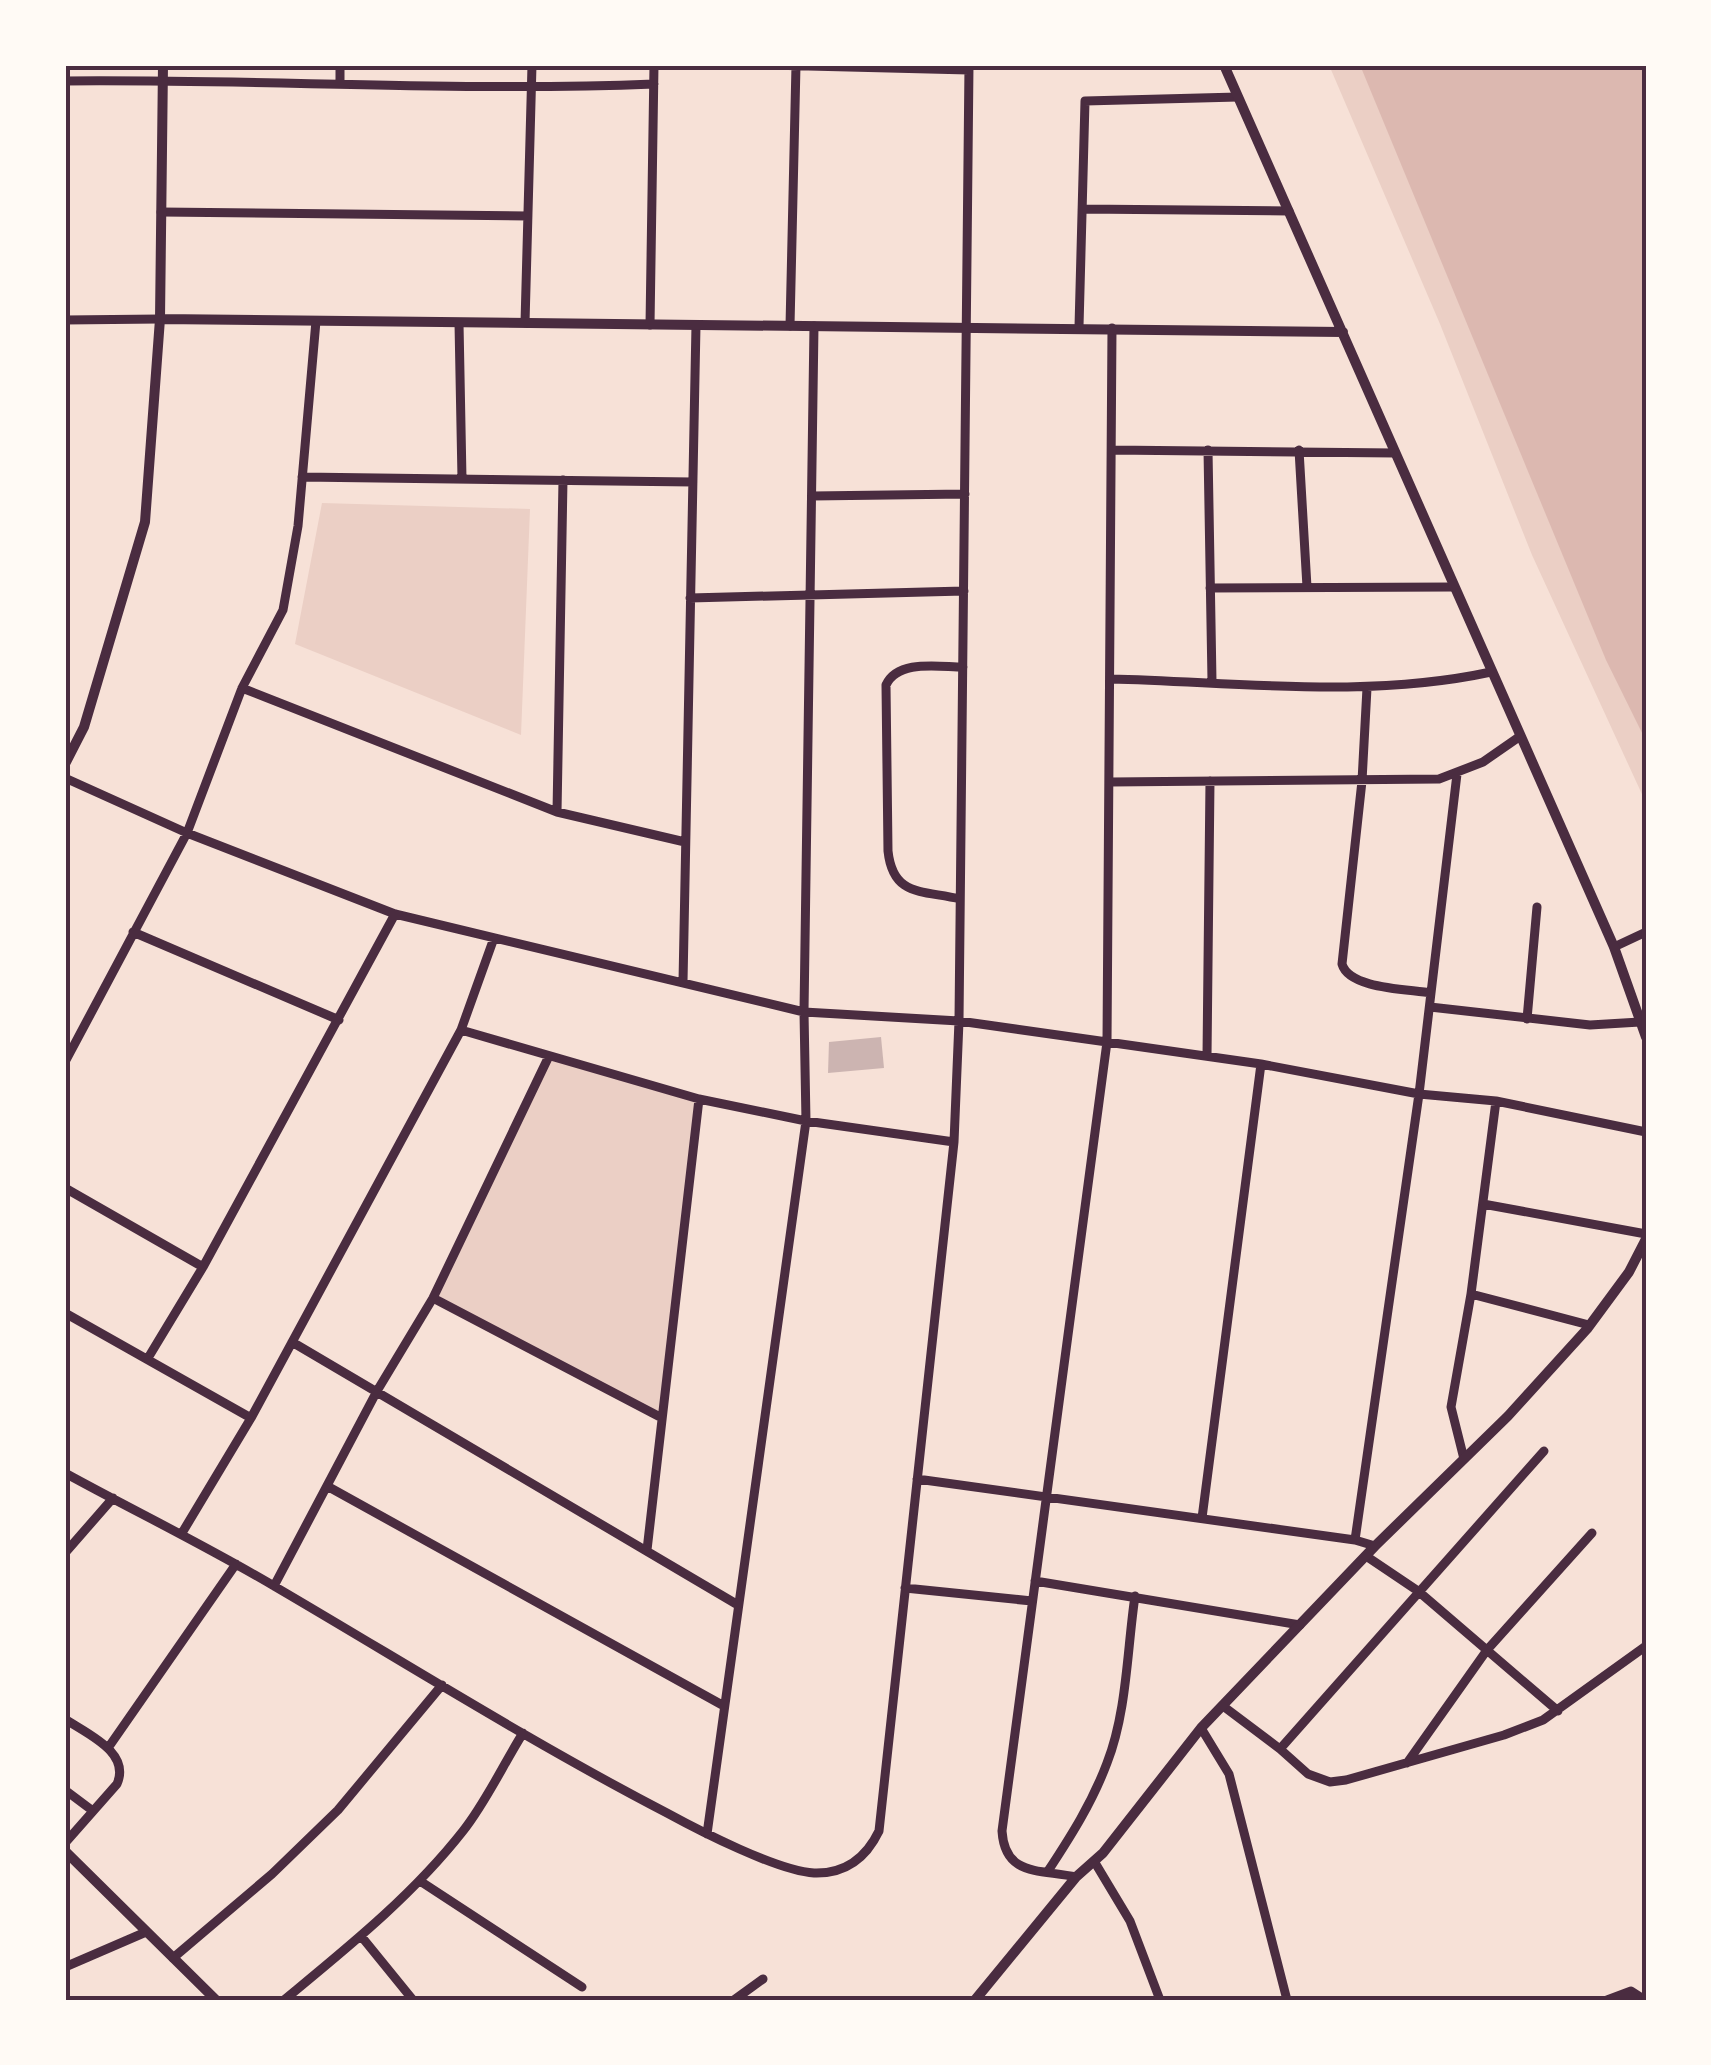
<svg xmlns="http://www.w3.org/2000/svg" width="1711" height="2065" font-family="'IBM Plex Sans',sans-serif">
	<style>
		.green { fill: #ebcfc5 }
		.water { fill: #dcb8b0 }
		.building { fill: #ccb4b1 }
		.lines { fill: none; stroke-linecap: round; stroke-linejoin: round }
		.minor { stroke: #4a2c40; stroke-width: 9 }
		.tertiary { stroke: #4a2c40; stroke-width: 10 }
		.neatline { fill: none; stroke: #4a2c40; stroke-width: 4 }
	</style>
	<rect width="100%" height="100%" fill="#f7e1d7"/>
	<!-- green -->
	<path class="green" d="M1329,65H1646V803L1532,555L1440,324Z
		M322,503L530,509L521,735L295,644Z
		M549,1056L699,1099L662,1418L433,1298Z"/>
	<!-- water -->
	<path class="water" d="M1360,65H1646V741L1606,660Z"/>
	<!-- building -->
	<path class="building" d="M881,1037L884,1068L828,1073L829,1042Z"/>
	<g class="lines">
		<!-- minor -->
		<path class="minor" d="M768,65L969,70
			M65,81C261,79 458,92 654,84
			M340,84V65
			M1082,209L1289,211
			M161,212L528,216
			M65,320L160,319
			M459,323L462,479
			M525,323L532,65
			M650,325L654,65
			M790,326L796,65
			M1079,327L1085,101L1238,97
			M1112,450L1395,453
			M1208,450L1212,681
			M1299,450L1307,587
			M302,477L693,482
			M812,496L965,494
			M1210,588L1454,587
			M690,598L964,591
			M1111,679C1237,682 1366,699 1491,672
			M242,688L557,812L685,842
			M1367,688L1362,781L1342,964C1349,989 1408,989 1431,993
			M65,778L187,833L395,914L804,1012L959,1021L1107,1042L1261,1064L1419,1094L1496,1101L1646,1132
			M1111,782L1439,779L1483,762L1519,737
			M557,812L563,480
			M960,899C922,890 893,897 888,851L886,685C898,659 939,667 963,667
			M133,932L339,1020
			M1614,947L1646,932
			M683,982L696,325
			M1430,1007L1590,1025L1640,1022
			M1527,1019L1537,907
			M461,1030L494,938
			M1207,1056L1210,781
			M65,1062L187,833L242,688L283,610L298,526L316,321
			M65,1188L203,1267
			M1483,1204L1646,1234
			M1471,1294L1589,1325
			M433,1298L662,1418
			M65,1313L251,1418
			M292,1342L738,1605
			M148,1358L203,1267L395,914
			M1464,1459L1451,1407L1471,1294L1496,1101
			M65,1473C136,1512 209,1547 279,1589C407,1664 534,1744 667,1813C700,1831 778,1871 814,1873C846,1874 866,1858 879,1831L954,1142L959,1021L969,65
			M917,1479L1355,1540L1375,1546
			M327,1486L724,1706
			M1202,1518L1261,1064
			M182,1533L251,1418L461,1030L699,1099L806,1121L954,1142
			M1355,1540L1419,1094L1457,774
			M647,1550L699,1099
			M65,1553L113,1498
			M1366,1556L1418,1591L1558,1711
			M1035,1581L1300,1625
			M274,1586L377,1391L433,1298L549,1056
			M905,1588L1032,1601
			M1223,1706L1280,1749L1308,1774L1330,1782L1346,1780L1504,1735L1543,1720L1646,1646
			M65,1719C87,1734 131,1752 117,1784L65,1843
			M1201,1728L1229,1774L1287,2000
			M108,1748L236,1564
			M1280,1749L1544,1451
			M1407,1763L1487,1650L1592,1533
			M65,1790L93,1811
			M707,1834L806,1121L804,1012L814,326
			M1094,1861L1130,1921L1160,2000
			M1048,1871C1071,1836 1092,1803 1107,1763C1127,1712 1127,1650 1135,1596
			M1076,1877C1040,1869 1005,1877 1002,1831L1107,1042L1112,328
			M420,1881L582,1987
			M361,1936L413,2000
			M173,1958L272,1874L338,1810L442,1685
			M65,1967L146,1932
			M284,2000C347,1948 412,1896 463,1831C486,1802 503,1765 523,1733
			M734,2000L763,1979
			M1607,2000L1631,1991L1645,2000"/>
		<!-- tertiary -->
		<path class="tertiary" d="M1224,65L1614,947L1646,1037
			M160,319L1343,332
			M65,764L84,727L145,522L160,319L163,65
			M65,1851L216,2000
			M975,2000L1076,1877L1103,1853L1201,1728L1375,1546L1508,1416L1587,1329L1629,1272L1646,1239"/>
	</g>
	<!-- border -->
	<rect width="1711" height="2065" fill="none" stroke="#fffaf5" stroke-width="135"/>
	<rect x="68" y="68" width="1576" height="1930" class="neatline"/>
</svg>
